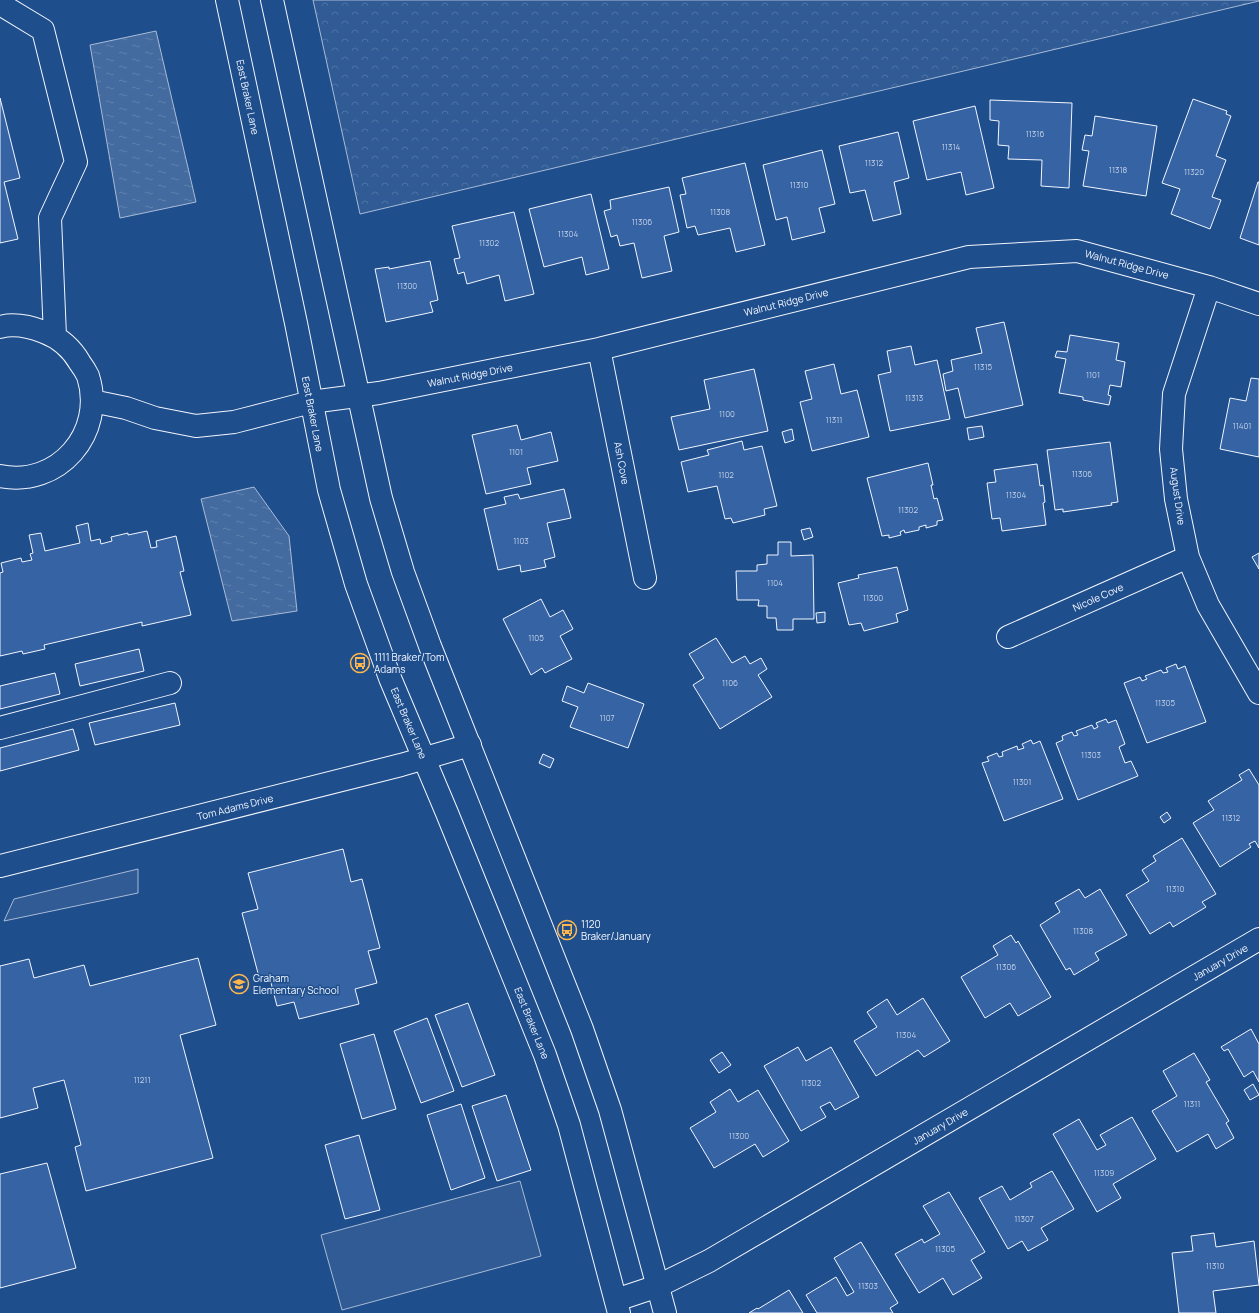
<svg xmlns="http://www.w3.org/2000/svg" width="1259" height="1313" font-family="Manrope,sans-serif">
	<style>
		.built { fill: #305b95; stroke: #a8bbd7 }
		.forest { fill: url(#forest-crowns); stroke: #a8bbd7 }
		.water { fill: url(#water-ripples); stroke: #a8bbd7 }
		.building { fill: #3563a3; stroke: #f2f6ff }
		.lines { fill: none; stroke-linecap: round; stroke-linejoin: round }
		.minor-casing { stroke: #f2f6ff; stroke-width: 24 }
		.major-casing { stroke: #f2f6ff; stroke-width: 24 }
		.minor { stroke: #1f4e8c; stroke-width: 22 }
		.major { stroke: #1f4e8c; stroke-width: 22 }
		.labels { text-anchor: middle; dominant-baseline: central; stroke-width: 3; stroke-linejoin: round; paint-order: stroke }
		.number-label { font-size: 8px; fill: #c3d1e8 }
		.street-label { font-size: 10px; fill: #f2f6ff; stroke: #1f4e8c }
		.poi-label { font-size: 10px; fill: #f2f6ff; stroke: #1f4e8c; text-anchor: start }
	</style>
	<defs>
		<pattern id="forest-crowns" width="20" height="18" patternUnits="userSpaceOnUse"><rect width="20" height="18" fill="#305b95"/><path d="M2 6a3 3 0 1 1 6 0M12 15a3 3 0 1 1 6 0" fill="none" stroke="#4e73a5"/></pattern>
		<pattern id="water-ripples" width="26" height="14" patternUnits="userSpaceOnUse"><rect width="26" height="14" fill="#446ba0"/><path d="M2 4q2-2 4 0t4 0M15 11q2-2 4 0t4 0" fill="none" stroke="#5f81ae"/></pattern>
	</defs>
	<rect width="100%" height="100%" fill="#1f4e8c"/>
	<!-- built -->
	<path class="built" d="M138,869V893L4,921L14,899Z
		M520,1181L541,1256L342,1310L321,1235Z"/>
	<!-- forest -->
	<path class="forest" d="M313,0H1259V1L360,214Z"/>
	<!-- water -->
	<path class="water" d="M156,31L196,202L120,218L90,45Z
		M254,487L289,536L297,611L232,621L201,499Z"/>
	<!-- building -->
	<path class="building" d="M0,98L20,178L4,182L18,239L0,243Z
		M1193,99L1227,111L1226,114L1231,116L1216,156L1226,160L1212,197L1221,200L1210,229L1171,214L1180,189L1162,183Z
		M990,100L1072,103L1069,188L1041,186L1042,160L1008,159L1009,146L998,145L999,121L990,120Z
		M975,106L994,188L966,195L961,172L927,180L913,121Z
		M1095,116L1157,126L1146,196L1083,186L1089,151L1082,150L1085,135L1092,136Z
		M898,132L909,178L894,182L901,214L873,221L865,190L850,193L839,146Z
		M822,150L835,204L819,208L825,232L792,240L787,217L776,220L763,165Z
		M745,163L765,245L736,252L730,228L698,235L695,226L687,228L680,195L686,194L682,178Z
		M1258,182H1259V245L1240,238Z
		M669,187L679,232L664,236L672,271L642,278L634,243L620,246L617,235L611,237L604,211L611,209L610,200Z
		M591,194L609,269L586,275L582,257L544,267L529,209Z
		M514,212L534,294L505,301L499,275L467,284L464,272L458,274L454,259L460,258L452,226Z
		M430,261L438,300L430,302L433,312L386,322L375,269L389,267V269Z
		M1004,322L1023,405L965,418L958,388L946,391L943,374L953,371L951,360L982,353L976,328Z
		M1070,335L1119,343L1116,360L1125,362L1121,387L1110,385L1108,395L1111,396L1109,405L1083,400V397L1059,393L1066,359L1055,357L1057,351L1067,352Z
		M911,346L915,365L937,360L950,419L890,431L878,375L891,372L887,351Z
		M834,364L841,394L857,390L869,437L812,451L800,402L812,399L805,371Z
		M754,369L768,431L679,450L671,417L710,409L704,380Z
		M1251,378L1259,379V457L1220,449L1230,398L1246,401Z
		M517,425L521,440L551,432L558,461L527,468L531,484L486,494L472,435Z
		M982,426L984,437L969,440L967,428Z
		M792,429L794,440L785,443L782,432Z
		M742,441L744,450L762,446L777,506L764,509L765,515L733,523L731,518L725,519L717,486L688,492L681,462L709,455L707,450Z
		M1110,442L1118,502L1111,503L1112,505L1063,512V509L1055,510L1047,450Z
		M928,463L933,485H931L934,499L937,498L943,520L937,521V525L926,528V525L919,527V530L905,533L904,530L900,532L901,535L889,538V535L882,536L867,478Z
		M1037,464L1040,486L1043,485L1045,502L1043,503L1046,525L1002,531L1000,518L992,519L987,483L996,482L994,470Z
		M564,489L571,518L547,523L555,557L544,560L546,567L521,572L520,565L498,570L484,509L506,504L504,497L518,494L520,499Z
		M88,523L91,541L100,539L101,544L112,541L111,537L128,533V535L147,531L151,548L157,547L156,541L176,536L184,571L180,572L191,615L142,626V622L44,645L45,649L23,654L22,651L0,656V573L3,572L1,563L21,558L22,562L32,560L30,554L33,553L29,535L41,533L45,551L80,543L76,526Z
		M810,528L813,537L804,540L801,530Z
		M778,542H791V556L813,555L814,619H793V630H777L776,618H767V606H758L759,600H737L736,571H757V565L767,564V555H778Z
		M1259,553V569L1252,557Z
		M897,567L908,610L896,614L898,622L864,631L861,623L849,625L838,583L859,578L858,575Z
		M541,599L550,617L563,610L573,629L560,636L572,659L545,673L542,668L531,675L503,619Z
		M825,612V622L817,623L816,613Z
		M716,638L732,663L745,656L750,664L761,658L767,669L758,675L772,697L720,729L693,685L704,678L689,654Z
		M139,649L144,671L80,686L75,664Z
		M1176,664L1178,669L1185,666L1206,722L1147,743L1124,683L1140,677L1142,681L1147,679L1145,676L1161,670L1163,673L1168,672L1166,668Z
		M55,673L60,694L0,709V686Z
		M588,683L644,704L628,748L570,727L578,707L562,701L567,686L584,693Z
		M175,703L180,725L95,745L89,723Z
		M1106,719L1108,723L1116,720L1125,744L1119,747L1125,763L1131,761L1138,776L1078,800L1056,743L1063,740L1062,736L1072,732L1074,736L1078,735L1076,731L1092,725L1094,729L1098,727L1096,723Z
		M73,729L79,750L0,771V748Z
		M1031,740L1033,744L1040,741L1063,799L1004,821L982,763L989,761L987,757L997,753L999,757L1003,756L1002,752L1017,746L1018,750L1024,748L1022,744Z
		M543,754L554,759L550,768L539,763Z
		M1249,769L1259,785V848L1255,841L1249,844L1251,847L1220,867L1193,823L1214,810L1208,801L1242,780L1239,775Z
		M1167,812L1171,818L1164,823L1160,817Z
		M1182,838L1216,894L1202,902L1206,907L1173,927L1170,922L1150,934L1126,895L1149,881L1142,870L1156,861L1153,856Z
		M343,849L351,882L362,879L380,948L368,951L377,983L355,989L359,1004L299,1019L294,1002L277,1006L269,975L259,977L242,913L258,909L248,873Z
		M1079,889L1085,898L1100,889L1127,935L1095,953L1099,960L1074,975L1070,968L1066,970L1040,925L1060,912L1055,903Z
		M1011,935L1016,943L1018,941L1051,997L1018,1016L1010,1003L985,1018L961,977L998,955L993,946Z
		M198,958L216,1025L180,1035L213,1158L86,1191L75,1147L81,1145L64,1080L33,1088L38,1108L0,1118V966L29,959L34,978L84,965L90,986Z
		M923,998L950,1041L924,1057L918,1050L876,1076L854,1041L877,1027L867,1012L887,999L897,1015Z
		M468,1003L495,1075L462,1087L435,1015Z
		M427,1018L454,1091L421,1103L394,1031Z
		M1251,1029L1259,1044V1082L1253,1071L1244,1077L1228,1049L1224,1051L1221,1047Z
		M374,1034L396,1109L362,1119L340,1044Z
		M798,1047L806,1061L831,1047L859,1097L835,1110L830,1102L820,1107L826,1117L801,1131L764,1066Z
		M722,1052L731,1065L719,1073L710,1060Z
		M1194,1053L1210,1080L1206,1082L1229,1121L1226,1123L1234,1138L1216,1149L1208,1134L1177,1152L1152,1111L1177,1096L1163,1071Z
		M1253,1084L1259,1095L1250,1100L1244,1090Z
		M730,1089L738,1102L758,1090L789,1141L763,1157L755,1144L714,1168L690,1128L716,1112L710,1102Z
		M506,1095L531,1170L497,1181L472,1106Z
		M461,1104L485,1178L451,1190L427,1115Z
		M1132,1117L1156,1159L1113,1184L1121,1198L1097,1212L1053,1134L1079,1119L1097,1150L1106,1145L1100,1135Z
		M359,1135L380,1210L345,1219L325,1145Z
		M47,1163L76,1268L0,1288V1174Z
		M1052,1171L1074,1209L1041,1228L1048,1240L1028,1251L1022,1241L1008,1249L979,1198L1002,1186L1010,1200L1032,1187L1030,1183Z
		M949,1192L985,1252L971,1260L982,1278L953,1295L943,1278L919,1293L895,1254L922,1239L924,1243L940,1234L923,1206Z
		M1214,1233L1216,1247L1254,1241L1259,1285L1213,1291L1216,1313H1179L1172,1253L1193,1251L1191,1236Z
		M861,1242L898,1303L890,1308L893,1313H817L806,1295L836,1277L847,1296L854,1292L834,1258Z
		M789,1290L803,1313H749L757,1308L758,1309Z"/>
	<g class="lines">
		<!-- minor casing -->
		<g class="minor-casing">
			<path id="minor" d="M0,4L43,30L76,162L50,218L55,336
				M1209,287L1174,394L1171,449L1176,499L1188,557L1208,605L1259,693
				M0,327C14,323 31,327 44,332C60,338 72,349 80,363C83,367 86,372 88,376C106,433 58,488 0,476
				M599,349L645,578
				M92,401L126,408L155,418L196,426L234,422L311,402L379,393L599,349L969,257L1077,251L1209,287L1259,304
				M1008,637L1188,557
				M0,728L170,683
				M0,866L401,765L470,745
				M616,1300L658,1286L709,1261L1259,939"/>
		</g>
		<!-- major casing -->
		<g class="major-casing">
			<path id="major" d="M227,0L296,323L329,490L356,584L390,678L447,813L545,1055L569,1125L619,1313
				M272,0L381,498L403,572L430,646L582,1029L610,1110L665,1313"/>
		</g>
		<!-- minor -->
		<use href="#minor" class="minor"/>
		<!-- major -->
		<use href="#major" class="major"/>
	</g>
	<!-- icons -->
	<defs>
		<g id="bus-ring" transform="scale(1)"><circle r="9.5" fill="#1f4e8c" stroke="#ffb74d" stroke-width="1.5"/><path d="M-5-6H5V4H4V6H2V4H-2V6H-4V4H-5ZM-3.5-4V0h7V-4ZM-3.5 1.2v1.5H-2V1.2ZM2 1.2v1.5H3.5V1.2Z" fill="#ffb74d"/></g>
		<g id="school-ring" transform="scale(1)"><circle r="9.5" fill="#1f4e8c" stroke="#ffb74d" stroke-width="1.5"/><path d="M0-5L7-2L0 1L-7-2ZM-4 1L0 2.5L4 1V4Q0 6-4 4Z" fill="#ffb74d"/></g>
	</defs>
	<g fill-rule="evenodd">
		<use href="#bus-ring" x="360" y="663"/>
		<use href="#bus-ring" x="567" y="930"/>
		<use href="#school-ring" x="239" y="984"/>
	</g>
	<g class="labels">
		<!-- number labels -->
		<g class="number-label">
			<text x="1035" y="133">11316</text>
			<text x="951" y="146">11314</text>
			<text x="874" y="162">11312</text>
			<text x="1118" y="169">11318</text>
			<text x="1194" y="171">11320</text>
			<text x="799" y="184">11310</text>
			<text x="720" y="211">11308</text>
			<text x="642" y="221">11306</text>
			<text x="568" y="233">11304</text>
			<text x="489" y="242">11302</text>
			<text x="407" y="285">11300</text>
			<text x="983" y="366">11315</text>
			<text x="1093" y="374">1101</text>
			<text x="914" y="397">11313</text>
			<text x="727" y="413">1100</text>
			<text x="834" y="419">11311</text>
			<text x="1242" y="425">11401</text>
			<text x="516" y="451">1101</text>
			<text x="1082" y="473">11306</text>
			<text x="726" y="474">1102</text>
			<text x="1016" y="494">11304</text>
			<text x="908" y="509">11302</text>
			<text x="521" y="540">1103</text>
			<text x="775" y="582">1104</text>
			<text x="873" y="597">11300</text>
			<text x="536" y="637">1105</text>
			<text x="730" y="682">1106</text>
			<text x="1165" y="702">11305</text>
			<text x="607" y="717">1107</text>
			<text x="1091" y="754">11303</text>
			<text x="1022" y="781">11301</text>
			<text x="1231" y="817">11312</text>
			<text x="1175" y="888">11310</text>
			<text x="1083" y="930">11308</text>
			<text x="1006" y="966">11306</text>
			<text x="906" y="1034">11304</text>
			<text x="142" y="1079">11211</text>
			<text x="811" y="1082">11302</text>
			<text x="1192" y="1103">11311</text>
			<text x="739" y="1135">11300</text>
			<text x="1104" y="1172">11309</text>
			<text x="1024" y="1218">11307</text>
			<text x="945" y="1248">11305</text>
			<text x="1215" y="1265">11310</text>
			<text x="868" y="1285">11303</text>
		</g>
		<!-- street labels -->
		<g class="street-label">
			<text transform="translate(248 97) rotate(78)">East Braker Lane</text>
			<text transform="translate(1127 264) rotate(15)">Walnut Ridge Drive</text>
			<text transform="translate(786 302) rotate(-14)">Walnut Ridge Drive</text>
			<text transform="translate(470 375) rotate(-11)">Walnut Ridge Drive</text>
			<text transform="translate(313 414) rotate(79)">East Braker Lane</text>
			<text transform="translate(622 463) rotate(79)">Ash Cove</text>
			<text transform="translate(1178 496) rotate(82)">August Drive</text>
			<text transform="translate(1098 597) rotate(-24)">Nicole Cove</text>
			<text transform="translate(409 723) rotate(67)">East Braker Lane</text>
			<text transform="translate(235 807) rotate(-14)">Tom Adams Drive</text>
			<text transform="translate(1220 962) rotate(-30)">January Drive</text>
			<text transform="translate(532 1023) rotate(68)">East Braker Lane</text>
			<text transform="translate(940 1126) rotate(-30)">January Drive</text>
		</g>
		<!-- poi labels -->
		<g class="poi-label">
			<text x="374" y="657">1111 Braker/Tom<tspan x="374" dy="12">Adams</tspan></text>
			<text x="581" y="924">1120<tspan x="581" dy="12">Braker/January</tspan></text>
			<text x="253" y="978">Graham<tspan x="253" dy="12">Elementary School</tspan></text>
		</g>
	</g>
</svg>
